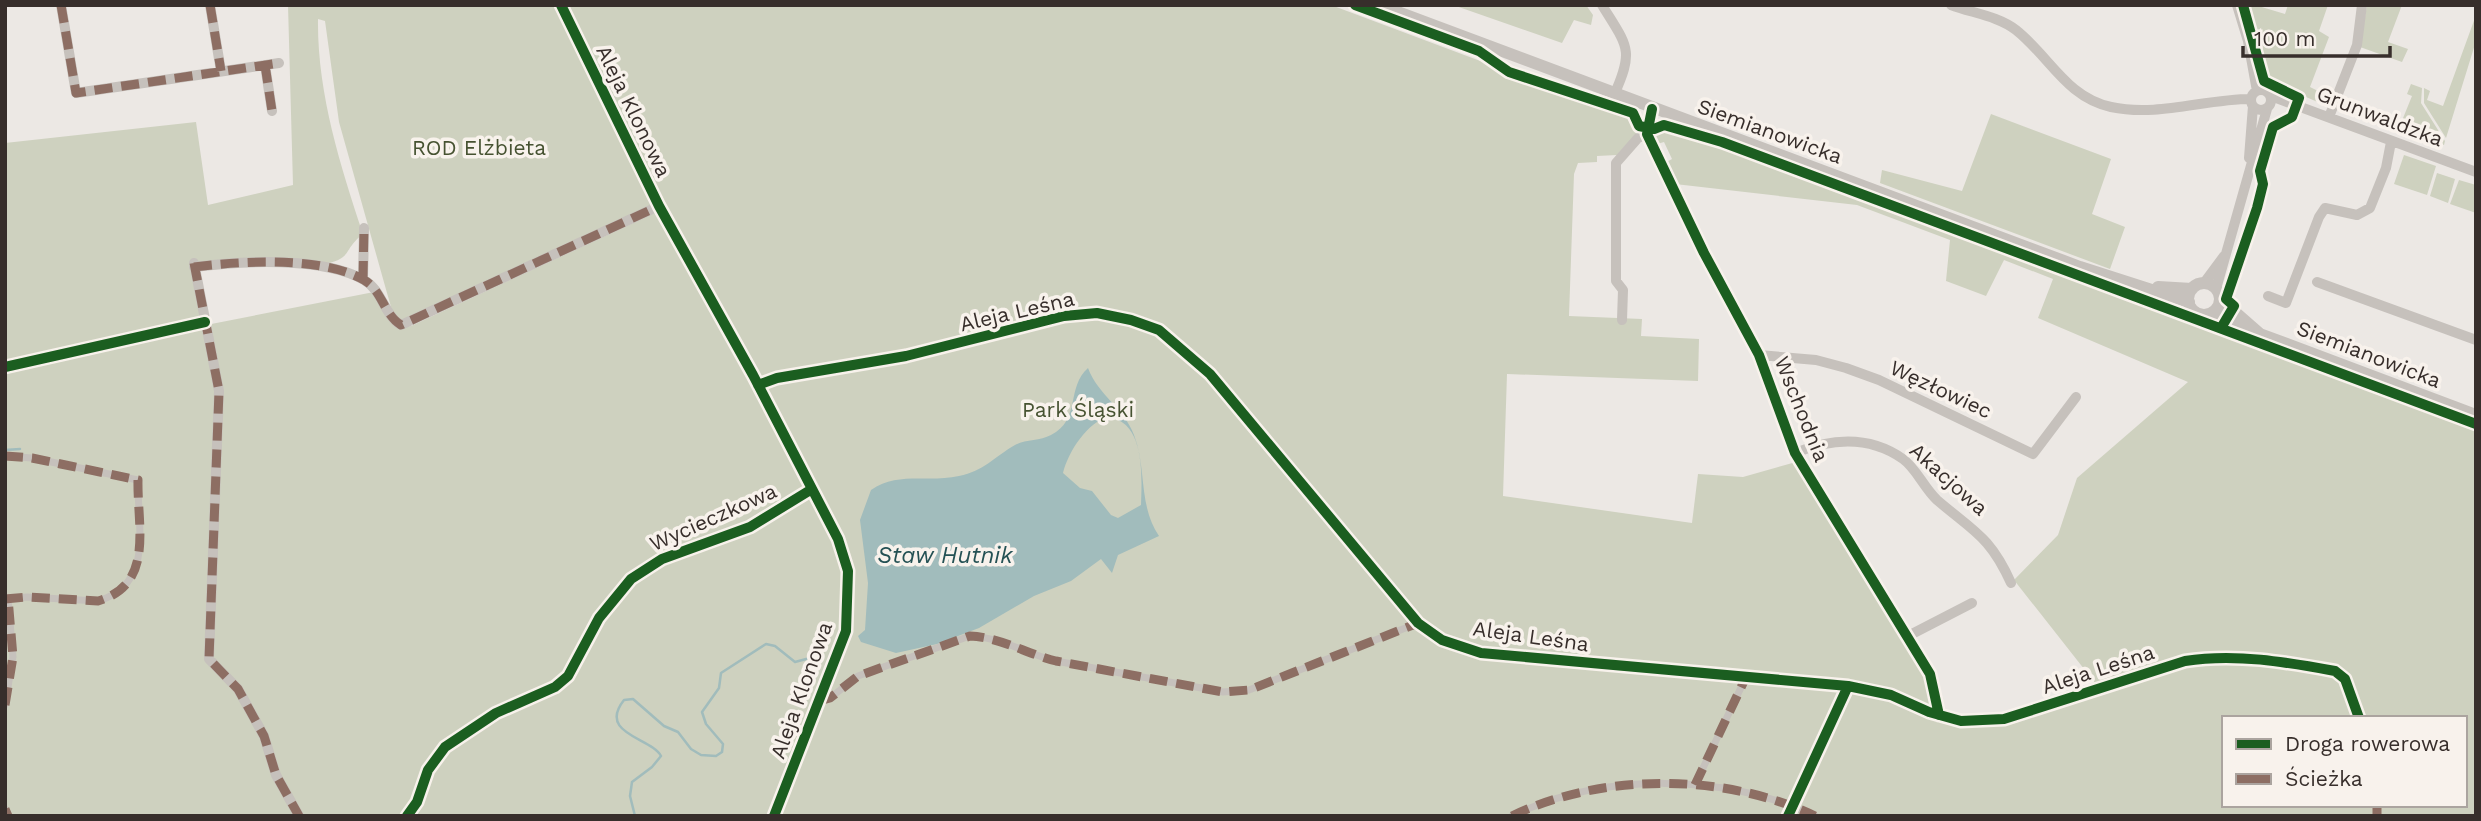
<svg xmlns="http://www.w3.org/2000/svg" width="2481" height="821" font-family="'Work Sans',sans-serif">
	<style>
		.green { fill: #ced1bf; fill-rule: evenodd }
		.water { fill: #a1bcbc; fill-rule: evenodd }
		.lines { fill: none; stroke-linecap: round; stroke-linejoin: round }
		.stream { stroke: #a1bcbc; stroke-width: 2.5 }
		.pedestrian { stroke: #c6c1bc; stroke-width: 7 }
		.minor { stroke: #c6c1bc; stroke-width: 10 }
		.tertiary { stroke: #c6c1bc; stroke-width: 12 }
		.quiet { stroke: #8d6e63; stroke-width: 9; stroke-dasharray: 18 9; stroke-linecap: butt }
		.cycleway-casing { stroke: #f8f2ec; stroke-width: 15 }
		.cycleway { stroke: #1b5e20; stroke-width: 10 }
		.labels { text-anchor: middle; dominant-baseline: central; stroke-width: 7; stroke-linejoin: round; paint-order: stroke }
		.street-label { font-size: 21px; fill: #372e2b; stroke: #f8f2ec }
		.park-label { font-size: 21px; fill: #465231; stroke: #f8f2ec }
		.water-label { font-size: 23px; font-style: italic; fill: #245154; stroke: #f8f2ec }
	</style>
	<rect width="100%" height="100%" fill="#ece8e4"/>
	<!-- green -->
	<path class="green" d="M288,5H554L655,207L402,323L394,317L387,293L339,122L325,21L318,19C317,92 340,165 363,234C341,251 355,259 319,265L196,264L202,319L5,364V143L196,122L208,205L293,185Z
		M565,5H1331L1499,68L1505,72L1634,116L1638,132L1617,155L1597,156V162L1578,163L1574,174L1569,316L1642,319L1641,336L1699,339L1698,381L1507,374L1503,496L1692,523L1698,474L1743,477L1796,462L1927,674L1933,707L1959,721L2007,719L2099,688L2014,580L2058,535L2077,478L2188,382L2038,318L2053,279L2004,260L1986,296L1946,281L1950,240L1857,205L1675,184L1665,163L1672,159L1664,142L1657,144L1653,135L1659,127L1721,144L2476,426V816H5V371L196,327L374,292L402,327L411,326L657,212ZM2224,718H2465V805H2224Z
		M1453,5H1586L1593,15L1591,25L1574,20L1562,43Z
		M2255,5L2285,14L2288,5H2328L2319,31L2329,37L2310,87L2332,98L2329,107L2265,79L2244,6Z
		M2367,5H2402L2388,42L2408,49L2402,62L2360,47Z
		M2476,15V41L2446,138L2424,103V88L2430,91L2427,100L2443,106Z
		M2411,84L2422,88L2421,103L2445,141L2444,145L2399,128L2412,96L2407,94Z
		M1991,114L2111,159L2092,214L2125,227L2110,269L1880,183L1882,170L1962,191Z
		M2404,155L2436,166L2427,195L2394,184Z
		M2437,173L2455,179L2448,203L2430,196Z
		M2459,180L2476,185V213L2450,204Z"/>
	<!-- water -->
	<path class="water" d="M1088,368C1098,395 1124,408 1134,435C1147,469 1138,505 1159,536L1118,555L1112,573L1101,559L1071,581L1034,596L979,628L937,644L896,653L861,642L858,636L865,630L868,583L860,520L871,490C898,471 928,483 959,476C984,471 994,457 1015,445C1026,439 1040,441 1051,435C1081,420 1066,387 1088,368ZM1109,417C1145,423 1142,475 1141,505L1118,518L1111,515L1092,491L1080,488L1063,473C1068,452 1088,421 1109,417Z"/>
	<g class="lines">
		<!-- stream -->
		<path class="stream" d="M5,450L20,449
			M635,816L630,796L632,782L652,767L661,756C652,738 597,734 624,700L633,699L664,726L678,732L691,749L701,755L716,756L722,752L723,744L706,724L702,712L719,688L721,673L766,644L775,646L795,662L821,655"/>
		<!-- pedestrian -->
		<path class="pedestrian" d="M5,456L32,458L138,480C137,527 155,584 98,601L27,597L5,599
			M819,701L830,698L858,676L970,636C1000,637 1027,654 1056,661L1223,692L1249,690L1418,623
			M5,705L13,657L8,598
			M1695,785L1745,679
			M2377,805V816
			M5,809L8,816
			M774,816L843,641L849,603L848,571L838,539L758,385L777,378C837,367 896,359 955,345C1000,334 1049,312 1096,313C1144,315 1178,342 1210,374L1418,623L1442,640L1481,653L1848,686L1891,695L1929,712L1961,721L2004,719L2185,661C2235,653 2286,662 2335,671L2345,679L2359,718
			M1512,816C1603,772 1725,773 1815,816"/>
		<!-- minor -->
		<path class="minor" d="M61,5L76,93L279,63
			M210,5L221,71
			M561,5L659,206L675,232
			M1602,5C1627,46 1635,49 1614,95
			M1951,5C1972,13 1998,16 2016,30C2050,57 2066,97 2111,107C2158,117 2204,99 2251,99
			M2237,5L2248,41L2257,91
			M265,65L272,111
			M2251 100a10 10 0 1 1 20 0a10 10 0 1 1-20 0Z
			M2271,96L2476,172
			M1652,109L1647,134L1704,253L1759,355L1795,453L1930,674L1939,715
			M2329,117L2357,45L2362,5
			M2249,158L2253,106
			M194,263L219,391L209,659L238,689L264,736L276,775L299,816
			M194,267C241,261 322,256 364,280C382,290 384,315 401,325L659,206
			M363,279L364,228
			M2317,282L2476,340
			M2204,283L2224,256
			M2216,289L2267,109
			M2268,296L2286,303L2319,217L2325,208L2357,215L2370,208L2386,168L2391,142
			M1622,320L1623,290L1616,281V163L1638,138L1647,134
			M1759,355L1816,360L1846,368L1879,380L2033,454L2076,397
			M5,367L205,322
			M1795,453C1832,438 1869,435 1903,459C1916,468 1924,488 1937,500C1973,531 1990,536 2011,583
			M1908,636L1972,603"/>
		<!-- tertiary -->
		<path class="tertiary" d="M1379,5L2080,267L2189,302
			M2188 299a16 16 0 1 1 32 0a16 16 0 1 1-32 0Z
			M2158,287L2192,289
			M2220,299L2260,334L2476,415
			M2213,312L2246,326"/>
		<!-- quiet -->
		<path class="quiet" d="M61,5L76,93L279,63
			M210,5L221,71
			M265,65L272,111
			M194,263L219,391L209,659L238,689L264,736L276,775L299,816
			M194,267C241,261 322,256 364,280C382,290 384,315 401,325L659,206
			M363,279L364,228
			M5,456L32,458L138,480C137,527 155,584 98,601L27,597L5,599
			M819,701L830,698L858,676L970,636C1000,637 1027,654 1056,661L1223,692L1249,690L1418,623
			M5,705L13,657L8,598
			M1695,785L1745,679
			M2377,805V816
			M5,809L8,816
			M1512,816C1603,772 1725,773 1815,816"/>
		<!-- cycleway casing -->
		<g class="cycleway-casing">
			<path id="cycleway" d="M561,5L659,206L753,375L838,539L848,571L846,631L774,816
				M1355,5L1479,51L1509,72L1633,113L1639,126L1654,129L1664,125L1722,142L2476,424
				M1652,109L1647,134L1704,253L1759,355L1795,453L1930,674L1939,715
				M2221,328L2234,306L2226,299L2257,208L2263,184L2260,171L2273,127L2292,117L2299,98L2264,81L2243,5
				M5,367L205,322
				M758,385L777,378L906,356L1064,316L1097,313L1131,320L1159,330L1210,374L1418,623L1442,640L1481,653L1848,686L1891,695L1929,712L1961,721L2004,719L2185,661C2235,653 2286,662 2335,671L2345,679L2359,718
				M407,816L417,802L428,770L445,747L496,713L555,687L568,676L599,618L631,579L662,559L750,527L812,489
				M1788,816L1848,686"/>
		</g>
		<!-- cycleway -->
		<use href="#cycleway" class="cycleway"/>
	</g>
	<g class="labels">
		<!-- street labels -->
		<g class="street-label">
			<text transform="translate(634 111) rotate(64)">Aleja Klonowa</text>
			<text transform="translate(2380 116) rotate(21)">Grunwaldzka</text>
			<text transform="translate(1770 131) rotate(20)">Siemianowicka</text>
			<text transform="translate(1017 311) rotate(-13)">Aleja Leśna</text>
			<text transform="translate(2369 354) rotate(21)">Siemianowicka</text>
			<text transform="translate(1941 389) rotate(25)">Węzłowiec</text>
			<text transform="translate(1802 409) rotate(68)">Wschodnia</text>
			<text transform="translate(1949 479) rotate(42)">Akacjowa</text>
			<text transform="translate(713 517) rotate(-24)">Wycieczkowa</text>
			<text transform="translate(1531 636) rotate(8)">Aleja Leśna</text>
			<text transform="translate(2098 669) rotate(-18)">Aleja Leśna</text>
			<text transform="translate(801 690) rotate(-70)">Aleja Klonowa</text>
		</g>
		<!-- park labels -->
		<g class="park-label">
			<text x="479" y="147">ROD Elżbieta</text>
			<text x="1078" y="409">Park Śląski</text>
		</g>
		<!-- water labels -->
		<g class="water-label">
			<text x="945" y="555">Staw Hutnik</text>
		</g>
	</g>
	<!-- border -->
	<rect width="2481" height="821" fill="none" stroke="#372e2b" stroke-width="14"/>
	<!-- legend -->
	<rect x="2222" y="716" width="245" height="91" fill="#f8f2ec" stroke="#aba49f" stroke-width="2"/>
	<rect x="2236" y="739" width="35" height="10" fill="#1b5e20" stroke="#aba49f" stroke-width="2"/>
	<text x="2285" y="751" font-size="21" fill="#372e2b">Droga rowerowa</text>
	<rect x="2236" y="774" width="35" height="10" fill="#8d6e63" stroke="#aba49f" stroke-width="2"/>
	<text x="2285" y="786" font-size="21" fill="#372e2b">Ścieżka</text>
	<!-- scale -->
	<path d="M2243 46v10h147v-10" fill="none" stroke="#372e2b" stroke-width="3.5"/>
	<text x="2254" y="46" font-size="21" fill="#372e2b" stroke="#f8f2ec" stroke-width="5" paint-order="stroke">100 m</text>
</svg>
